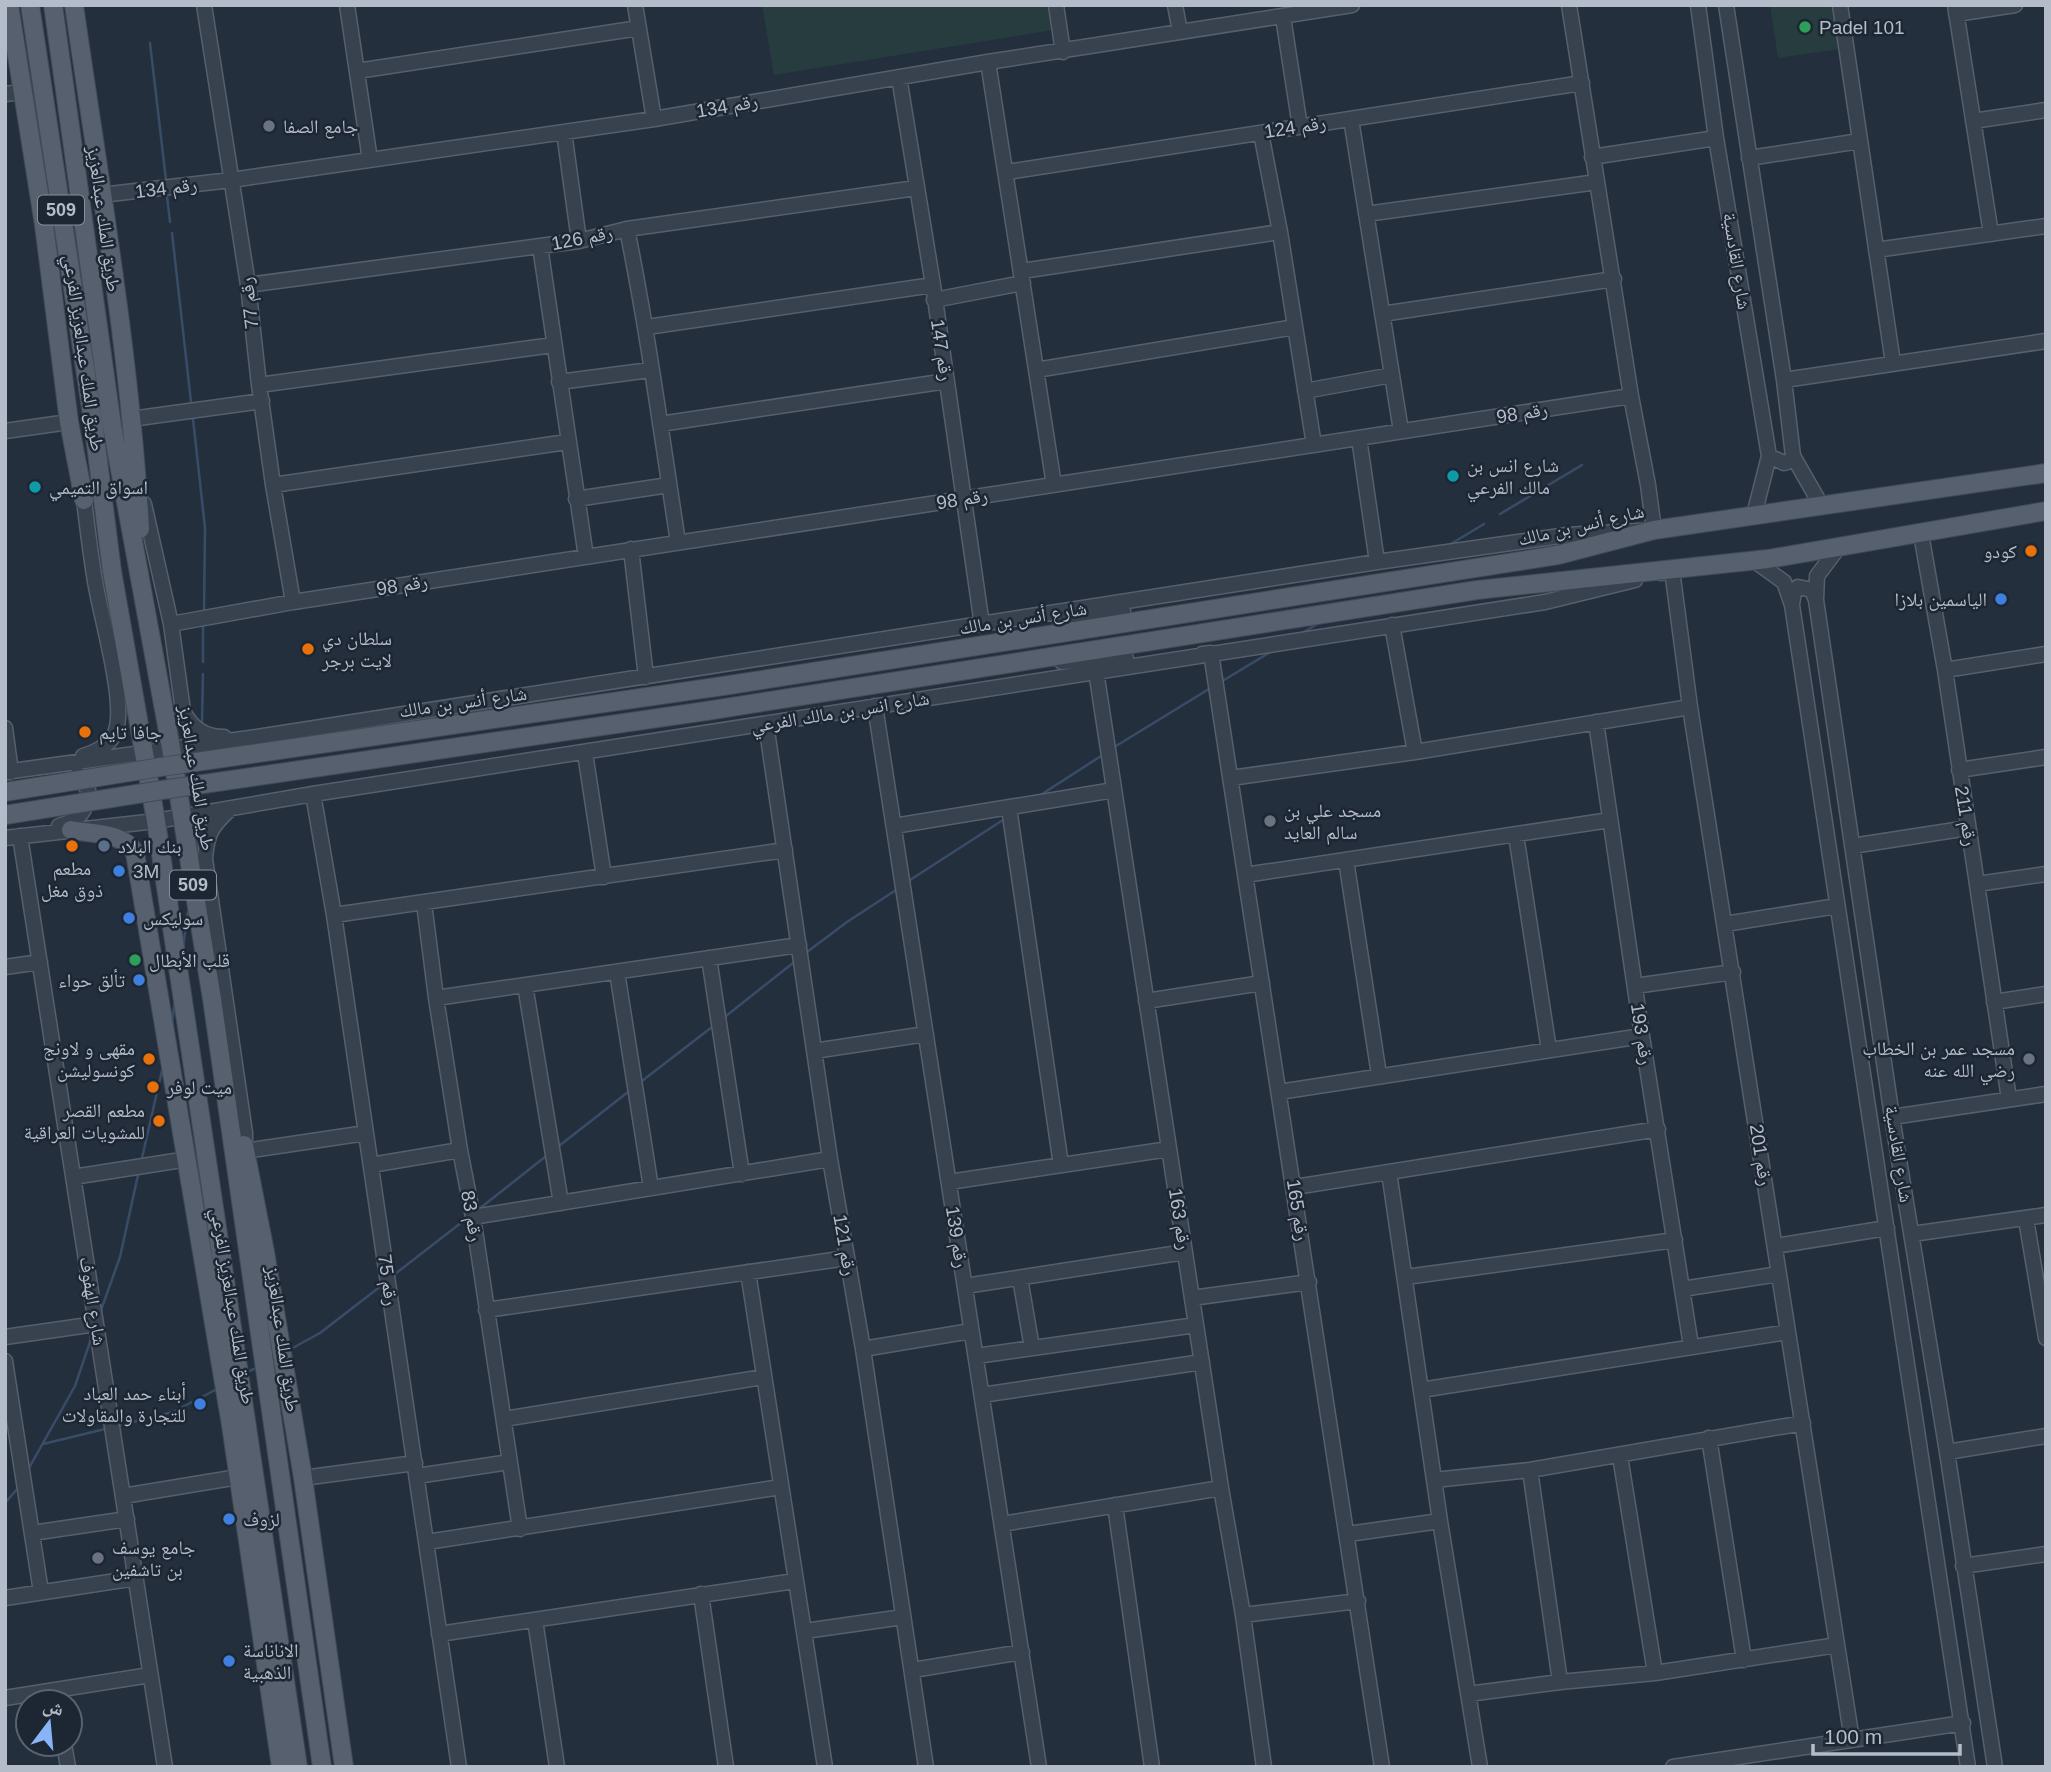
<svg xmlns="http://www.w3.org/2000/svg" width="2051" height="1772" font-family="Arial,'Noto Naskh Arabic',sans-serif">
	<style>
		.green { fill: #263c3f }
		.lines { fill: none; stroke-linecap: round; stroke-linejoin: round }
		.stream { stroke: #394c67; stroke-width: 2.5 }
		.minor-casing { stroke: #565f6c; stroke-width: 17 }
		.major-casing { stroke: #414a57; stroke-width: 20 }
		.minor { stroke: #38414e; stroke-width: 14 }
		.major { stroke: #56606e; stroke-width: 18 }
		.major-bridge-casing { stroke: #414a57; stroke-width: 20; stroke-linecap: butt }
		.major-bridge { stroke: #56606e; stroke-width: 18 }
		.leisure-dot { fill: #2e9e5b; stroke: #1d2633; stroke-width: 2.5 }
		.worship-dot { fill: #6b7280; stroke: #1d2633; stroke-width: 2.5 }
		.culture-dot { fill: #0f9aa8; stroke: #1d2633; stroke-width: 2.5 }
		.food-dot { fill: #e8710a; stroke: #1d2633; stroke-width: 2.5 }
		.shop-dot { fill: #3f7fe0; stroke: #1d2633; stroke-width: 2.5 }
		.service-dot { fill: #5c6f8a; stroke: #1d2633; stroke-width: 2.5 }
		.labels { text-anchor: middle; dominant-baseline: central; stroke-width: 5; stroke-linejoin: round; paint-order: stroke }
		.shield { fill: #1d2633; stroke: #878f9c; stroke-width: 2 }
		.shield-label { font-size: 18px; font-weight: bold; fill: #b4bcc9 }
		.poi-label { font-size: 19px; fill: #b4bcc9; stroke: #1d2633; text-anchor: start }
		.street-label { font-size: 19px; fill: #b4bcc9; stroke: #1d2633 }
	</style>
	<rect width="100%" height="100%" fill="#242f3e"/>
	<!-- green -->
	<path class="green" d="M762,5H1049L1053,30L774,75Z
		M1770,5H1832L1839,49L1778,58Z"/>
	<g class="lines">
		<!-- stream -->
		<path class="stream" d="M150,43L166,180
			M167,196L170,222
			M172,233L191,402
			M193,419L205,528L204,610
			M1500,514L1582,465
			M1449,545L1484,524
			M1304,632L1319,623
			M203,662V626
			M1224,680L1272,651
			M202,723L203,674
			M1116,746L1209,689
			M1039,796L1101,756
			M201,805V792
			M197,848L200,823
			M910,880L1003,820
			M183,947L188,912
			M807,952L847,922L896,890
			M726,1016L793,963
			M172,1022L175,1001
			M642,1081L712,1027
			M559,1146L628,1092
			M142,1158L163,1066
			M479,1209L545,1157
			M395,1274L466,1219
			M100,1313L120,1257L138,1175
			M289,1350L320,1333L381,1286
			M245,1373L254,1369
			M120,1425L173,1412L219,1388
			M43,1444L105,1429
			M29,1468L75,1386L92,1336
			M5,1503L18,1488"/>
		<!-- minor casing -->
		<g class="minor-casing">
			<path id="minor" d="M204,5L248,285L259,385L273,485L293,602
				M347,5L370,160
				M635,5L654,119
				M1056,5L1063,52
				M1175,5L1180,32
				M1698,5L1716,138L1769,456L1754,515
				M1726,5L1784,380L1793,456L1821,505
				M1840,5L1893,363
				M1955,5L1991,234
				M1956,14L2015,5
				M1283,17L1300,127
				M988,62L1054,485
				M357,71L639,28
				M899,77L933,285L982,625
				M5,94L22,92
				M1351,119L1401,431
				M1973,121L2046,110
				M564,132L579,241
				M1261,133L1280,232L1314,445
				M1592,157L1716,138
				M1749,158L1860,141
				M1007,172L1582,83
				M101,195L231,180L654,119L988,62L1352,5
				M1366,214L1597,182
				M627,229C648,333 662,438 678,542
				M540,246L586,557
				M1876,250L2046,226
				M1022,271L1280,232
				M248,285L540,246L579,241L627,229L916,188
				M934,300L1023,283
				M1382,314L1614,279
				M647,327L933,285
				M1036,370L1295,327
				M1784,380L2046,341
				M559,382L650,370
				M259,385L553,345
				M1305,391L1392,375
				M131,419L262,401
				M660,424L947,381
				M5,431L69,422
				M1359,438L1377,562
				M1769,456L1784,463L1790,461L1793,456
				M273,485L567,442
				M576,499L669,485
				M144,504L171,624L183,711C192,728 204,737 224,737
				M1921,534L1945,670L2009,1099
				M1838,548L1817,576L1816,600L1892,1117L1947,1452L1995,1767
				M631,549L646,677
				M1755,561L1784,582L1792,605L1968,1767
				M1661,573L1672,570L1690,707L1852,1740
				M1792,604L1794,592L1798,587L1812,590L1816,600
				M171,624L293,602L1631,396
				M1061,625L1123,611
				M1392,625L1415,752
				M1202,654L1211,653L1382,1767
				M1062,662L1126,658
				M1945,670L2046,654
				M1096,671L1221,1488L1243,1615L1264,1767
				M875,706L1039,1767
				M1596,722L1642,1036L1691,1346
				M766,724L830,1159L863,1349L926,1767
				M5,728L11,772
				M585,753L604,877
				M83,756C96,752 112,744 116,730C126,699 99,612 94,575C90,550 87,525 84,500
				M1959,770L2046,757
				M5,772L257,737L1377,562L1567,535L1654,530L1648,485L1631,396L1569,5
				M1231,778L1415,752L1690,707
				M313,794L334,915L459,1767
				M1009,808L1061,1165
				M230,809C211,827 207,833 205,859L245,1133V1151L366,1133
				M59,826C80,819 87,813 88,790L78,774
				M894,826L1114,790
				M1516,835L1549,1050
				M20,836L165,1767
				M5,838L156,821L313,794L1545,602L1635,580
				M1852,846L1968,828
				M1346,860L1379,1075
				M1245,875L1610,820
				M1977,884L2046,874
				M424,903L436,998L460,1150L473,1217L520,1529
				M334,915L785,850
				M1725,924L1837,906
				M709,958L742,1174
				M5,967L40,962
				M617,972L651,1188
				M525,985L561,1203
				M1635,986L1733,972
				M436,998L799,945
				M1146,1001L1262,983
				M1994,1002L2046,994
				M814,1051L926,1034
				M1279,1092L1642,1036
				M1892,1117L2046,1094
				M371,1165L460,1150
				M1389,1172L1440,1521L1480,1767
				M73,1177L188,1159
				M949,1182L1169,1149
				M1295,1187L1658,1129
				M473,1217L830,1159
				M2026,1219L2046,1338
				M1912,1234L2046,1215
				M1775,1246L1887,1228
				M748,1272L825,1767
				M1406,1277L1675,1240
				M1020,1278L1032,1348
				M965,1286L1185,1252
				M1682,1289L1779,1274
				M1192,1298L1309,1282
				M486,1310L847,1258
				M5,1337L96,1324
				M863,1349L971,1331
				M976,1356L1196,1325
				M5,1361L41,1592
				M1421,1390L1788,1332
				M982,1395L1202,1362
				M504,1419L764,1377
				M1709,1438L1744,1660
				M1947,1452L2046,1436
				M1620,1456L1655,1673
				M1530,1470L1560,1682
				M417,1476L510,1462
				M303,1478L415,1463
				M1434,1480L1530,1470L1803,1423
				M123,1496L238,1477
				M1115,1505L1152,1767
				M1002,1524L1221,1488
				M32,1533L127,1519
				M1348,1534L1440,1521
				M427,1542L781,1487
				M1963,1566L2046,1554
				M701,1594L726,1767
				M5,1598L136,1578
				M1243,1615L1358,1601
				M535,1620L557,1767
				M805,1631L903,1617
				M439,1634L795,1581
				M913,1670L1022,1652
				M1468,1694L1560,1682L1655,1673L1837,1645
				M5,1698L150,1675
				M64,1744L68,1767
				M1673,1767L1963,1723"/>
		</g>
		<!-- major casing -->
		<g class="major-casing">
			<path id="major" d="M9,5L44,225L69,422L84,500
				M30,5L93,421L112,571L156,821L298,1767
				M53,5L112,426L171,748L212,999L322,1767
				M74,5C99,180 130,353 140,529
				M723,686L1558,555L1654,530L2046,473
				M706,711L1477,590L1768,559L2046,511
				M71,830C92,834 124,832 135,853L231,1425L281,1767
				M244,1145L265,1252L303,1478L344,1767"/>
		</g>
		<!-- minor -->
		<use href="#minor" class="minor"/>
		<!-- major -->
		<use href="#major" class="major"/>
		<!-- major-bridge casing -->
		<g class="major-bridge-casing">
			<path id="major-bridge" d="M5,792L161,767L723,686
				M5,815L162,790L706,711"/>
		</g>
		<!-- major-bridge -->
		<use href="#major-bridge" class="major-bridge"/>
	</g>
	<!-- markers -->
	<g class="leisure-dot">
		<circle cx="1805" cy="27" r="7"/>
		<circle cx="135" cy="960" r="7"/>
	</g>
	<g class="worship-dot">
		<circle cx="269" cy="126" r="7"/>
		<circle cx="1270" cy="821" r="7"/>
		<circle cx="2029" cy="1059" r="7"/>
		<circle cx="98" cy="1558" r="7"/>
	</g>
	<g class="culture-dot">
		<circle cx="1453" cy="476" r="7"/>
		<circle cx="35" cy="487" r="7"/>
	</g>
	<g class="food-dot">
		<circle cx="2031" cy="551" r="7"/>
		<circle cx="308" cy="649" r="7"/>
		<circle cx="85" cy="732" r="7"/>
		<circle cx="72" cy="846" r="7"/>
		<circle cx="149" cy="1059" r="7"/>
		<circle cx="153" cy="1087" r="7"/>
		<circle cx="159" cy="1121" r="7"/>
	</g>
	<g class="shop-dot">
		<circle cx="2001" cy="599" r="7"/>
		<circle cx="119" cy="871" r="7"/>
		<circle cx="129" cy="918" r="7"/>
		<circle cx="139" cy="980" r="7"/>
		<circle cx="200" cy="1404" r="7"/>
		<circle cx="229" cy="1519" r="7"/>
		<circle cx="229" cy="1661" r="7"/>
	</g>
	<circle class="service-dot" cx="104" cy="846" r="7"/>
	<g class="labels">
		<!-- shield labels -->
		<g class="shield">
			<rect x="38" y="195.5" width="46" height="29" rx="5"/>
			<rect x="170" y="870.5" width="46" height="29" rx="5"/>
		</g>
		<g class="shield-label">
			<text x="61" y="210">509</text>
			<text x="193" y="885">509</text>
		</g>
		<!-- poi labels -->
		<g class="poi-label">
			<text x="1819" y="27">Padel 101</text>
			<text x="283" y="126">جامع الصفا</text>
			<text x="1467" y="465">شارع انس بن<tspan x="1467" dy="22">مالك الفرعي</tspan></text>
			<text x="49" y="487">اسواق التميمي</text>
			<text x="2017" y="551" text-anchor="end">كودو</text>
			<text x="1987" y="599" text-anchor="end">الياسمين بلازا</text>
			<text x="322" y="638">سلطان دي<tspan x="322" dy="22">لايت برجر</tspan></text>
			<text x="99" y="732">جافا تايم</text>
			<text x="1284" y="810">مسجد علي بن<tspan x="1284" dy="22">سالم العايد</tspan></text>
			<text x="118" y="846">بنك البلاد</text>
			<text x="72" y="868" text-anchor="middle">مطعم<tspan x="72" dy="22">ذوق مغل</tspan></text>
			<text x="133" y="871">3M</text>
			<text x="143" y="918">سوليكس</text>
			<text x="149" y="960">قلب الأبطال</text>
			<text x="125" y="980" text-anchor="end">تألق حواء</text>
			<text x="135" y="1048" text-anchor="end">مقهى و لاونج<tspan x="135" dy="22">كونسوليشن</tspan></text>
			<text x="2015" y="1048" text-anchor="end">مسجد عمر بن الخطاب<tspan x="2015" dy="22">رضي الله عنه</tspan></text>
			<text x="167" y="1087">ميت لوفر</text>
			<text x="145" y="1110" text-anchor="end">مطعم القصر<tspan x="145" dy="22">للمشويات العراقية</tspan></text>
			<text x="186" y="1393" text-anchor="end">أبناء حمد العباد<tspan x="186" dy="22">للتجارة والمقاولات</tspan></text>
			<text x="243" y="1519">لزوف</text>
			<text x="112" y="1547">جامع يوسف<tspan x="112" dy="22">بن تاشفين</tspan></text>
			<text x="243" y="1650">الاناناسة<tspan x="243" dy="22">الذهبية</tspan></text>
		</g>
		<!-- street labels -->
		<g class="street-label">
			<text transform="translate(727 106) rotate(-10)">رقم 134</text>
			<text transform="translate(1295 127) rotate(-9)">رقم 124</text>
			<text transform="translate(166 188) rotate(-7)">رقم 134</text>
			<text transform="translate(104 219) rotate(82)">طريق الملك عبدالعزيز</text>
			<text transform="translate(582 238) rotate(-11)">رقم 126</text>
			<text transform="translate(1737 261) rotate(81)">شارع القادسية</text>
			<text transform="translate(249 303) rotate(-97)">رقم 77</text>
			<text transform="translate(942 350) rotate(81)">رقم 147</text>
			<text transform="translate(84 353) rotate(82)">طريق الملك عبدالعزيز الفرعي</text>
			<text transform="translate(1522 413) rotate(-9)">رقم 98</text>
			<text transform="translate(962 499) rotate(-9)">رقم 98</text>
			<text transform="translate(1581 525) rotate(-13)">شارع أنس بن مالك</text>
			<text transform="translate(402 585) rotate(-9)">رقم 98</text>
			<text transform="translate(1023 618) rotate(-9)">شارع أنس بن مالك</text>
			<text transform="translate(463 702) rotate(-8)">شارع أنس بن مالك</text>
			<text transform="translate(840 712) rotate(-9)">شارع انس بن مالك الفرعي</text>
			<text transform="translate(197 778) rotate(81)">طريق الملك عبدالعزيز</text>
			<text transform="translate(1966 816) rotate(81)">رقم 211</text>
			<text transform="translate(1642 1034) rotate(81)">رقم 193</text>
			<text transform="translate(1899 1154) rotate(81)">شارع القادسية</text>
			<text transform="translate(1761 1155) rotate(81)">رقم 201</text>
			<text transform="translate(1298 1210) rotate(81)">رقم 165</text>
			<text transform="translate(472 1216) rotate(80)">رقم 83</text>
			<text transform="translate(1180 1219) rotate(81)">رقم 163</text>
			<text transform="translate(957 1237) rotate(81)">رقم 139</text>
			<text transform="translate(845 1245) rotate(80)">رقم 121</text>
			<text transform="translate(388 1280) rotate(82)">رقم 75</text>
			<text transform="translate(93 1301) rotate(81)">شارع الهفوف</text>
			<text transform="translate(233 1306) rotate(81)">طريق الملك عبدالعزيز الفرعي</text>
			<text transform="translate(283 1339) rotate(82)">طريق الملك عبدالعزيز</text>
		</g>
	</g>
	<!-- border -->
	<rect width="2051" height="1772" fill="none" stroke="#b4bcc9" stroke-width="14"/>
	<!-- north arrow -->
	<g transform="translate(49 1723) rotate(16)"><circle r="33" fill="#1d2633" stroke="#59626f" stroke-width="2"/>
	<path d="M0-5L12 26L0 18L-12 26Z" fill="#8ab4f8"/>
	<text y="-10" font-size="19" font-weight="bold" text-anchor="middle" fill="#b4bcc9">ش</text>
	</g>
	<!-- scale -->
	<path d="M1813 1744v10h147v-10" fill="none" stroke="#b4bcc9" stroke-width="3.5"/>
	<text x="1824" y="1744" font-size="21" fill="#b4bcc9" stroke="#1d2633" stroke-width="5" paint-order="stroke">100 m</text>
</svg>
